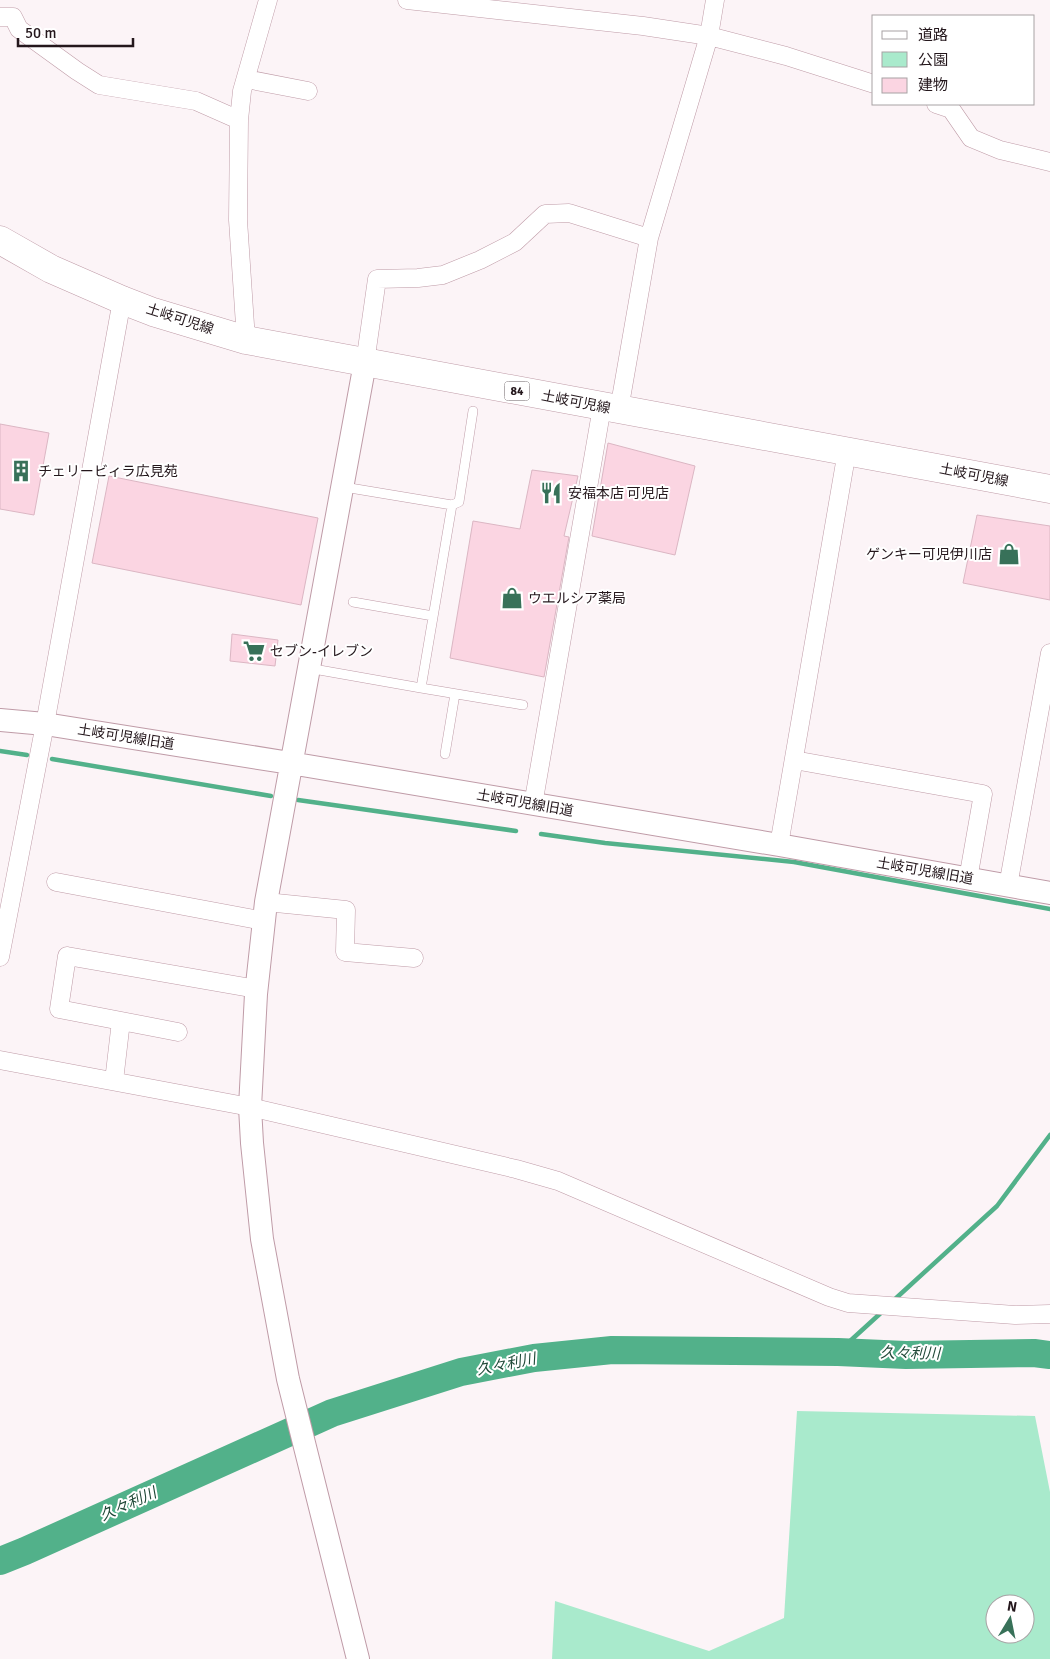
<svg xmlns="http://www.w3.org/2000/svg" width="1050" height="1659" font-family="Signika,'Noto Sans JP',sans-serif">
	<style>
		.green { fill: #a9eacc; fill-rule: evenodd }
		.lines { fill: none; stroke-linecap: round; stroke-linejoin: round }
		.stream { stroke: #52b18a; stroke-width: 4.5 }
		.river { stroke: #52b18a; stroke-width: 28 }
		.building { fill: #fbd5e2; stroke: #dbb6c3 }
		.service-casing { stroke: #bf9ba7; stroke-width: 10 }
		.minor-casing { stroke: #bf9ba7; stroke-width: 19 }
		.tertiary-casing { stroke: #bf9ba7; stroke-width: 24 }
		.primary-casing { stroke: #bf9ba7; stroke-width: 29 }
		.service { stroke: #fff; stroke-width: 9 }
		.minor { stroke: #fff; stroke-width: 18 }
		.tertiary { stroke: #fff; stroke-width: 22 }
		.primary { stroke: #fff; stroke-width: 28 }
		.labels { text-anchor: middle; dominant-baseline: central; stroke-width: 4; stroke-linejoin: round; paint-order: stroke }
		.shield { fill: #fff; stroke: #665d60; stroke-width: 1 }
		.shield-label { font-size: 12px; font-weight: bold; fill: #24171c }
		.street-label { font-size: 14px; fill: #24171c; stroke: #fff }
		.poi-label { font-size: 14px; fill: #24171c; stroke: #fff; text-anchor: start }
		.water-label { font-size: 15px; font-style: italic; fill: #1f4837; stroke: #fff }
	</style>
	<rect width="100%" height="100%" fill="#fcf4f7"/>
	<!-- green -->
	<path class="green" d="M797,1411L1035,1416L1050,1492V1659H552L555,1601L709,1651L784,1618ZM995,1604H1025V1634H995Z"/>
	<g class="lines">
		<!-- stream -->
		<path class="stream" d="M0,751L27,755
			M52,759L271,796
			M298,800L516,831
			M541,834L605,843L794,862L1050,909
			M894,1300L997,1206L1050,1135
			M838,1352L883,1311"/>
		<!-- river -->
		<path class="river" d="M0,1561L25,1551L332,1413L461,1372L534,1358L612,1350L838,1352L906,1355L1034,1353L1050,1355"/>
	</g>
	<!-- building -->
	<path class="building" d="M0,424L49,433L34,515L0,509Z
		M608,443L695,466L675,555L592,536Z
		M532,470L578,476L564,536L569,537L544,677L450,658L473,521L520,529Z
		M109,476L318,518L301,605L92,563Z
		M977,515L1050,526V600L963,583Z
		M232,634L278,640L275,666L230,661Z"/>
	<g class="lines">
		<!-- service casing -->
		<g class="service-casing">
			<path id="service" d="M344,487L452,505L459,502L473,411
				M353,602L433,616
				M308,668L421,688L452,505
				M421,688L523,705
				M445,754L455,694"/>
		</g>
		<!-- minor casing -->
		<g class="minor-casing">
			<path id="minor" d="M407,0L643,26L709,36L786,56L874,84
				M0,17H13L19,29L77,71L99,85L196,101L239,120
				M246,79L308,91
				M936,104L951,109L971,138L1000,150L1050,162
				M246,340L238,220L239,120L242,91L268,0
				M365,363L377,279L418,278L443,275L480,260L515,242L545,214L569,213L649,238
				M619,410L649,238L709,36L715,0
				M794,760L983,794L968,879
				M533,805L602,407
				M779,845L847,451
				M56,882L264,921
				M1008,886L1050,653
				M266,902L346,910L345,952L414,958
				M0,957L45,724L122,300
				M178,1032L59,1009L67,956L256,989
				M0,1060L250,1107L516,1169L558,1181L829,1297L848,1303L1015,1315L1050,1314
				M114,1081L121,1021"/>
		</g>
		<!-- tertiary casing -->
		<g class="tertiary-casing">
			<path id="tertiary" d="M0,720L45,724L290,763L779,845L1050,893
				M358,1659L288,1379L262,1239L252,1143L250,1107L256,994L266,902L365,363"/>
		</g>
		<!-- primary casing -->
		<g class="primary-casing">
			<path id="primary" d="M0,240L51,269L122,300L153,312L246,340L1050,489"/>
		</g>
		<!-- service -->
		<use href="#service" class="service"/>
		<!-- minor -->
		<use href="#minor" class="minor"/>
		<!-- tertiary -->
		<use href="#tertiary" class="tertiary"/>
		<!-- primary -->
		<use href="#primary" class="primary"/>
	</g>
	<!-- icons -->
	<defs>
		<g id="building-bare" transform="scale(1.725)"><path d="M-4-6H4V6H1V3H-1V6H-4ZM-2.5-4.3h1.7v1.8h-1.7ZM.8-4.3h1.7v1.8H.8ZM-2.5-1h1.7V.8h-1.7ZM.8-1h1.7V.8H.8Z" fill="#387159" stroke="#fff" stroke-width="2.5" paint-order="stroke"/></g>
		<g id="restaurant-bare" transform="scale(1.725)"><path d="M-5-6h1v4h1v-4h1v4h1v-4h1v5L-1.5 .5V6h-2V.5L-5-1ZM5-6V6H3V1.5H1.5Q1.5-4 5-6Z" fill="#387159" stroke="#fff" stroke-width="2.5" paint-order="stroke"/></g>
		<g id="shop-bare" transform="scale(1.725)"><path d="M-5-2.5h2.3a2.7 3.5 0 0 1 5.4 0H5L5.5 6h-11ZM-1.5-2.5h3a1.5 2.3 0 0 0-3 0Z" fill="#387159" stroke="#fff" stroke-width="2.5" paint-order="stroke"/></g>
		<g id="supermarket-bare" transform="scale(1.725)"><path d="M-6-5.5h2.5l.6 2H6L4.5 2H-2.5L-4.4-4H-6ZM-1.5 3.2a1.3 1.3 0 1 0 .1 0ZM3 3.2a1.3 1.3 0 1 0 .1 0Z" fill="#387159" stroke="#fff" stroke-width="2.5" paint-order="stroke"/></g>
	</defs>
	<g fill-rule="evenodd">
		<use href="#building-bare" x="21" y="471"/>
		<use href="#restaurant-bare" x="551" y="493"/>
		<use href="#shop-bare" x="1009" y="554"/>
		<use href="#shop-bare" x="512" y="598"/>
		<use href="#supermarket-bare" x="254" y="651"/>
	</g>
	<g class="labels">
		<!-- shield labels -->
		<rect class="shield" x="504.5" y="381.5" width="25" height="19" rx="4"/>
		<g class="shield-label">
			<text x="517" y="391">84</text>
		</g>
		<!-- street labels -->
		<g class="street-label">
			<text transform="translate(180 319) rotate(18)">土岐可児線</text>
			<text transform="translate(576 402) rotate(11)">土岐可児線</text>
			<text transform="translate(974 475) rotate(11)">土岐可児線</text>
			<text transform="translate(126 737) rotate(9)">土岐可児線旧道</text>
			<text transform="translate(525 803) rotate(10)">土岐可児線旧道</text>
			<text transform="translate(925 871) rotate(10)">土岐可児線旧道</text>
		</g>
		<!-- poi labels -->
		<g class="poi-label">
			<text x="38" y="471">チェリービィラ広見苑</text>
			<text x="568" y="493">安福本店 可児店</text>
			<text x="992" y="554" text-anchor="end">ゲンキー可児伊川店</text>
			<text x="528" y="598">ウエルシア薬局</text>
			<text x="270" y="651">セブン-イレブン</text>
		</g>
		<!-- water labels -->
		<g class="water-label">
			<text transform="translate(910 1353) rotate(1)">久々利川</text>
			<text transform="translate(506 1364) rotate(-11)">久々利川</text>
			<text transform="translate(128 1504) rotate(-24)">久々利川</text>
		</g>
	</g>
	<!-- legend -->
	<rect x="872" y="15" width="162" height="90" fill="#ffffff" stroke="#a7a2a4"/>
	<rect x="882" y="31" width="25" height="8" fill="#ffffff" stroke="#a7a2a4"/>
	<text x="918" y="40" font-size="15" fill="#24171c">道路</text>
	<rect x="882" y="52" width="25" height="15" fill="#a9eacc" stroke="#a7a2a4"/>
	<text x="918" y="65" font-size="15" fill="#24171c">公園</text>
	<rect x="882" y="78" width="25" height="15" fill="#fbd5e2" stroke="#a7a2a4"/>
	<text x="918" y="90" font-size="15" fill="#24171c">建物</text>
	<!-- north arrow -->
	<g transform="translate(1010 1619) rotate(10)"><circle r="24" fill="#ffffff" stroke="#a7a2a4"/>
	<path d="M0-4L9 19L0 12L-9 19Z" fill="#387159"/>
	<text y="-8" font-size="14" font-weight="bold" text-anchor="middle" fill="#24171c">N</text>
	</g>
	<!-- scale -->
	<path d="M18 38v8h115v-8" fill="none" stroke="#24171c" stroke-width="2.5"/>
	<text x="25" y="38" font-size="15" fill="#24171c" stroke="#ffffff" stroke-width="4" paint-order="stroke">50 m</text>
</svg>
